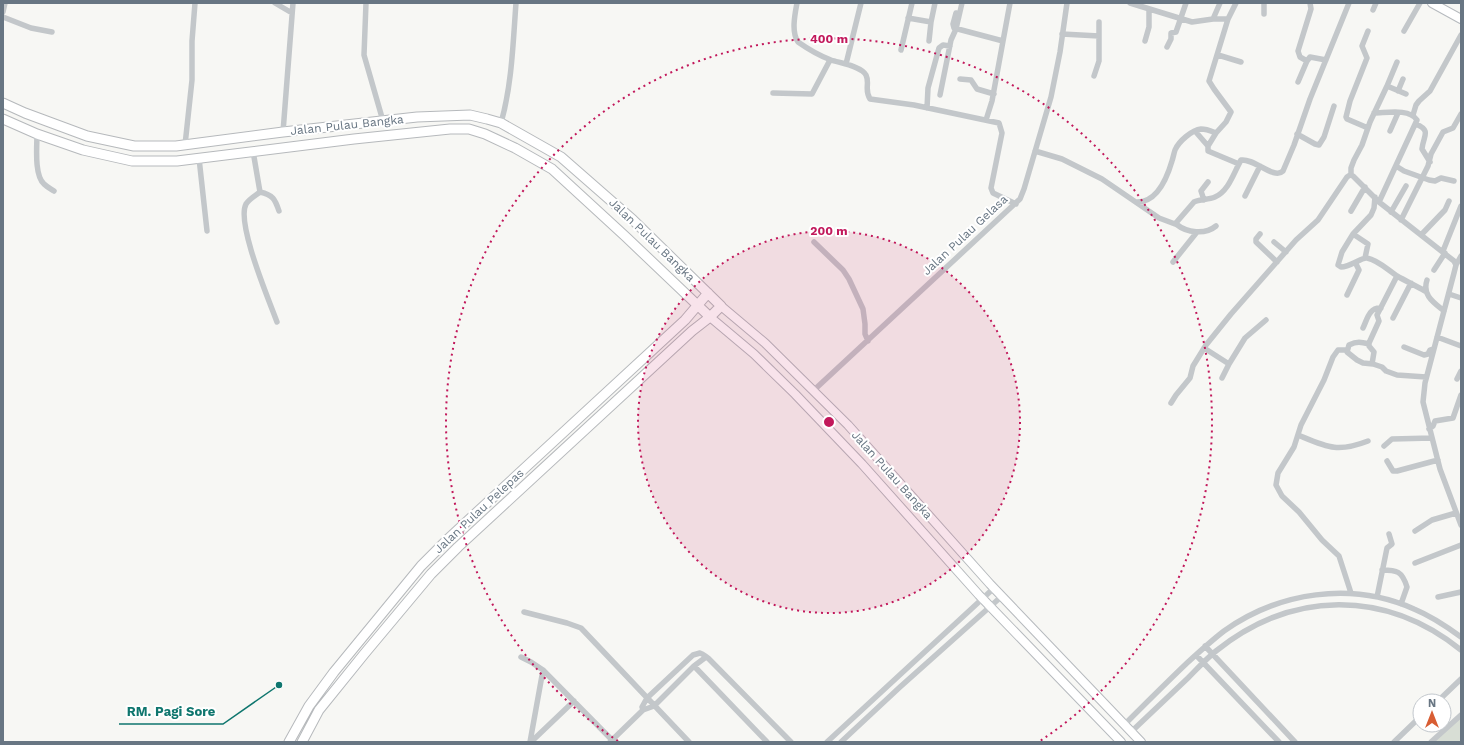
<svg xmlns="http://www.w3.org/2000/svg" width="1464" height="745" font-family="'Work Sans',sans-serif">
	<style>
		.green { fill: #d8ded5 }
		.lines { fill: none; stroke-linecap: round; stroke-linejoin: round }
		.secondary-casing { stroke: #b6babe; stroke-width: 10 }
		.trunk-casing { stroke: #b6b9bc; stroke-width: 11 }
		.minor { stroke: #c3c7ca; stroke-width: 5.5 }
		.secondary { stroke: #fff; stroke-width: 8 }
		.trunk { stroke: #fff; stroke-width: 9 }
		.ring { fill: none; stroke: #c2185b; stroke-width: 2; stroke-dasharray: 2 4 }
		.labels { text-anchor: middle; dominant-baseline: central; stroke-width: 4; stroke-linejoin: round; paint-order: stroke }
		.street-label { font-size: 12px; fill: #687683; stroke: #fff }
		.centre { fill: #c2185b; stroke: #fff; stroke-width: 2 }
		.ring-label { font-size: 12px; text-anchor: middle; font-weight: bold; fill: #c2185b; stroke: #fff; stroke-width: 4; stroke-linejoin: round; paint-order: stroke }
		.leader { fill: none; stroke: #0f766e; stroke-width: 1.5 }
		.callout-dot { fill: #0f766e; stroke: #fff; stroke-width: 1.5 }
		.callout-label { font-size: 13px; text-anchor: middle; font-weight: bold; fill: #0f766e; stroke: #fff; stroke-width: 4; stroke-linejoin: round; paint-order: stroke }
	</style>
	<rect width="100%" height="100%" fill="#f7f7f4"/>
	<!-- green -->
	<path class="green" d="M1461,713V742H1431Z"/>
	<g class="lines">
		<!-- secondary casing -->
		<g class="secondary-casing">
			<path id="secondary" d="M1432,3L1461,19
				M721,306L765,343L848,425L990,584L1141,742
				M710,317L754,354L795,394L862,464L979,595L1121,742"/>
		</g>
		<!-- trunk casing -->
		<g class="trunk-casing">
			<path id="trunk" d="M3,103L25,113L87,136L134,146H176L283,132L417,117L470,115L487,119L501,123L561,157L633,220L721,306L710,317L692,331L458,547L431,574L365,653L319,710L302,742
				M3,119L37,134L83,150L132,161H177L354,139L450,129H469L485,134L515,148L552,169L626,237L710,317
				M289,742L309,706L334,672L421,566L449,538L685,320L708,293"/>
		</g>
		<!-- minor -->
		<path class="minor" d="M275,3L292,13
			M366,3L364,55L383,121
			M797,3C795,14 791,32 798,42C808,49 820,56 831,60C840,63 861,66 866,75C870,83 864,90 870,99L914,105L999,123L1002,133L991,188L993,193L1016,204
			M1130,3L1192,22L1213,19H1228L1209,81L1214,89L1231,112L1226,122L1216,133L1208,146
			M1373,10L1376,3
			M3,12L5,3
			M956,13L953,24L954,28L1003,41
			M1264,14V3
			M3,17L31,28L52,32
			M908,18L931,22L935,3
			M1213,19L1220,3
			M1228,19L1236,3
			M1099,22V36
			M1404,31L1420,3
			M1062,34L1099,36V61L1094,76
			M929,41L931,22
			M1145,41L1149,27V10
			M1167,47L1171,39V33L1176,32L1186,3
			M901,50L912,3
			M1218,55L1241,62
			M1307,61L1300,57L1298,51L1311,9L1310,3
			M846,64L861,3
			M960,79L971,80L977,89L994,94
			M1298,82L1307,61L1310,57L1326,60
			M1387,86L1397,62
			M1398,91L1403,79
			M773,93L812,94L830,60
			M940,95L951,40L956,29L962,3
			M927,108L928,88L939,48L943,45L950,46
			M1374,113C1386,113 1409,108 1417,120L1379,202
			M1413,115L1416,105L1419,101L1430,91L1461,35
			M986,120L992,101L1010,3
			M501,123C512,84 513,43 516,3
			M1416,124C1432,131 1423,136 1422,149L1430,162
			M1368,128L1347,119L1346,117L1350,101L1367,58L1362,46L1368,31
			M1195,131L1208,146V151L1239,164
			M1390,131L1398,113
			M283,132L293,3
			M37,134C37,146 34,175 44,184C47,187 51,189 54,191
			M1297,134L1315,144L1319,145L1324,137L1334,106
			M185,145L192,80V41L195,3
			M253,151L260,192C256,195 249,199 246,204C236,223 269,300 277,322
			M1035,151L1062,159L1102,179L1159,218L1175,224L1194,202C1200,199 1208,200 1215,197C1229,191 1234,172 1241,160C1254,158 1274,180 1283,171L1294,145L1310,99L1349,3
			M199,158L207,231
			M1396,166L1404,171L1429,180L1435,181L1441,178L1454,181
			M1351,175V168L1354,160L1362,145L1370,122L1387,86L1406,94
			M260,192C273,195 275,199 279,211
			M1245,196L1260,166
			M1375,197L1374,208L1371,215L1353,234L1342,252L1338,265L1341,267C1350,267 1362,257 1367,258C1378,260 1388,270 1397,276C1406,281 1416,286 1425,291
			M1204,200L1201,191L1208,182
			M1136,202C1157,203 1167,178 1172,161C1173,158 1174,153 1175,150C1179,141 1192,130 1201,129C1207,129 1211,131 1216,133
			M1351,211L1365,187
			M1391,212L1406,186
			M1401,220L1428,166L1431,154L1443,132L1453,128L1461,114
			M1176,224C1187,233 1205,235 1216,226
			M1260,234L1256,239V242L1277,262
			M1353,234L1368,244L1365,258
			M1421,235L1445,210L1449,201
			M814,242L843,270L849,279L863,309L865,324V334L868,341
			M1274,242L1286,252
			M1443,251L1461,206
			M1173,262L1197,232
			M1456,265L1461,256
			M1434,270L1445,253
			M1427,280C1422,295 1433,302 1444,311
			M1449,294L1461,298
			M1347,295L1359,270L1356,264
			M1393,318L1411,283
			M1363,328C1367,320 1369,307 1381,308
			M1437,337L1461,346
			M1369,344C1361,342 1357,341 1349,345L1347,352L1357,360L1363,363L1373,364L1382,367L1386,371L1397,375L1426,377
			M1404,347L1424,355L1428,354L1430,350L1433,349
			M1204,348L1229,364L1222,378
			M1347,350H1338L1333,357L1324,380L1301,425L1294,447L1278,473L1276,485L1282,496L1299,512L1322,540L1339,556L1351,593
			M1229,364L1245,338L1266,320
			M1372,364L1374,352L1369,346V343L1379,321L1377,315L1397,276
			M1457,379L1461,371
			M813,391L1020,199L1024,189L1051,97L1060,52L1067,3
			M1171,403L1176,395L1190,378L1193,366L1206,345L1231,314L1296,240L1318,220L1347,177L1350,175L1353,176L1379,202L1454,261L1456,265L1454,273L1425,383L1423,402L1440,469L1461,525
			M1429,429L1433,426L1435,421L1453,418L1461,395
			M1298,435C1327,447 1337,453 1368,441
			M1384,446L1392,439L1432,438
			M1387,461L1393,471H1397L1438,460
			M1415,531L1432,520L1456,513
			M1415,563L1461,545
			M1382,570C1397,570 1402,571 1407,587L1401,604
			M1377,597L1387,548L1392,544L1389,534
			M1438,597L1461,592
			M524,612L567,623L581,628L689,742
			M1205,646L1295,742
			M1196,655L1279,742
			M521,657L531,662L543,670L614,742
			M706,657L694,666L654,706L643,710L642,707L647,698L693,655L700,653C703,654 705,656 708,658L791,742
			M694,666L767,742
			M1438,701L1461,679
			M1124,725C1145,704 1166,683 1187,663C1199,652 1211,641 1224,631C1279,592 1351,581 1414,609C1431,616 1446,626 1461,637
			M1131,732C1150,714 1169,696 1188,678C1197,669 1206,659 1216,651C1292,590 1385,589 1461,650
			M530,742L543,670
			M531,742L574,701
			M610,742L643,710
			M827,742L994,588
			M841,742L900,687L1002,596
			M1394,742L1420,717
			M1431,742L1461,715"/>
		<!-- secondary -->
		<use href="#secondary" class="secondary"/>
		<!-- trunk -->
		<use href="#trunk" class="trunk"/>
	</g>
	<!-- distance rings -->
	<circle cx="829" cy="422" r="191" fill="#c2185b" fill-opacity=".12"/>
	<g class="ring">
		<circle cx="829" cy="422" r="191"/>
		<path d="M618 741A383 383 0 1 1 1040 741"/>
	</g>
	<g class="labels">
		<!-- street labels -->
		<g class="street-label">
			<text transform="translate(347 125) rotate(-6)">Jalan Pulau Bangka</text>
			<text transform="translate(965 235) rotate(-43)">Jalan Pulau Gelasa</text>
			<text transform="translate(652 240) rotate(44)">Jalan Pulau Bangka</text>
			<text transform="translate(892 475) rotate(48)">Jalan Pulau Bangka</text>
			<text transform="translate(479 511) rotate(-43)">Jalan Pulau Pelepas</text>
		</g>
	</g>
	<circle cx="829" cy="422" r="6" class="centre"/>
	<g class="ring-label">
		<text x="829" y="43">400 m</text>
		<text x="829" y="235">200 m</text>
	</g>
	<!-- callouts -->
	<path class="leader" d="M279 685L223 724H119"/>
	<circle class="callout-dot" cx="279" cy="685" r="4"/>
	<g class="callout-label">
		<text x="171" y="716">RM. Pagi Sore</text>
	</g>
	<!-- border -->
	<rect width="1464" height="745" fill="none" stroke="#687683" stroke-width="8"/>
	<!-- north arrow -->
	<g transform="translate(1432 713)"><circle r="19" fill="#ffffff" stroke="#c3c8cd"/>
	<path d="M0-3L7 15L0 10L-7 15Z" fill="#d85d33"/>
	<text y="-6" font-size="11" font-weight="bold" text-anchor="middle" fill="#687683">N</text>
	</g>
</svg>
